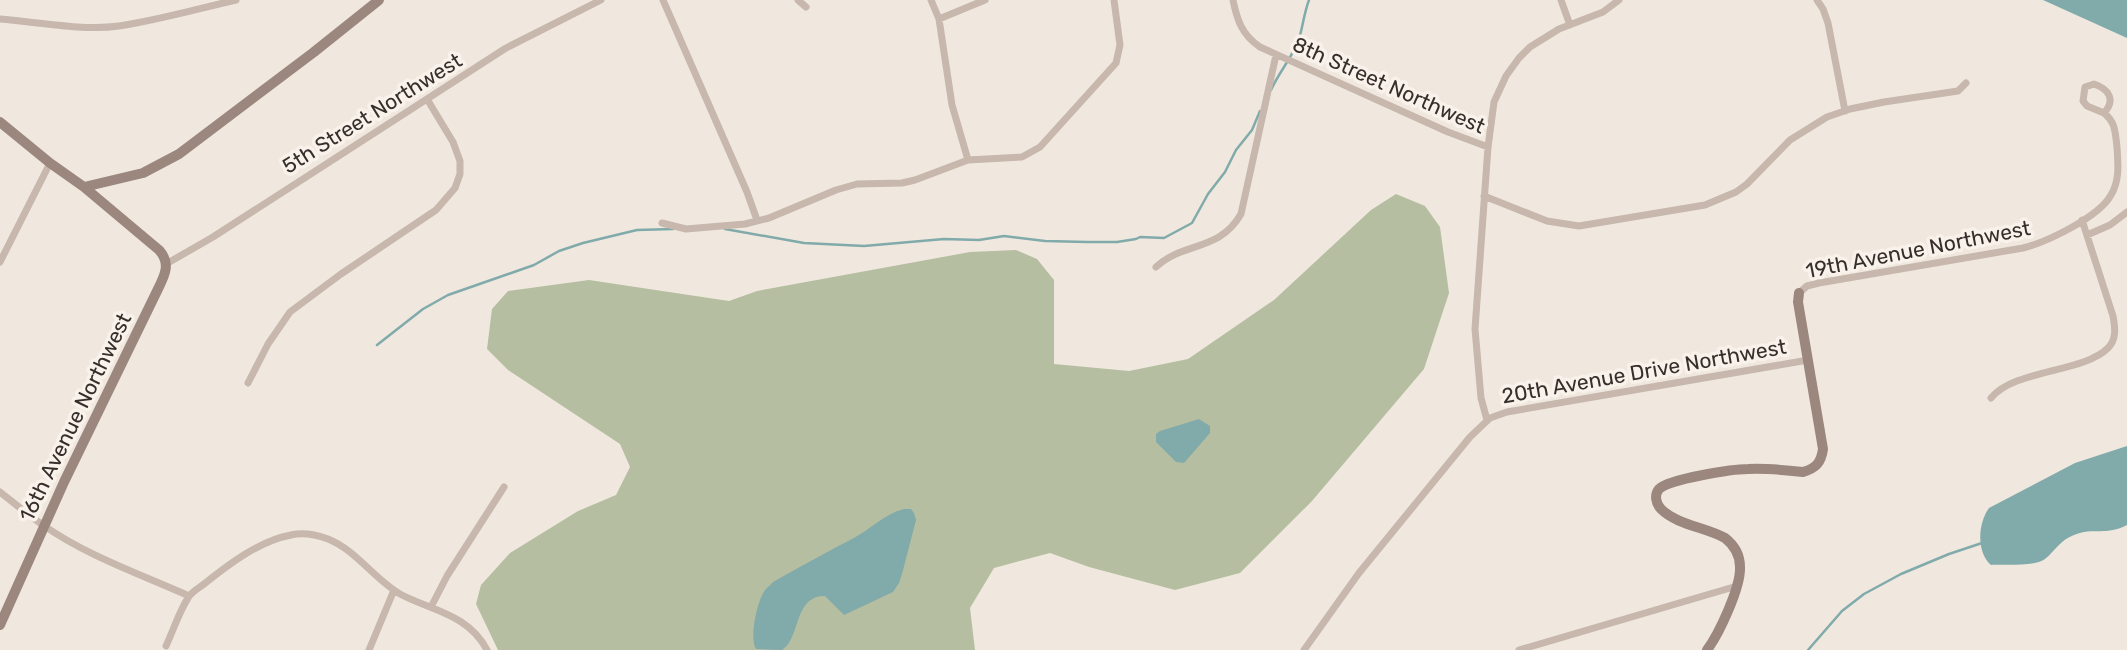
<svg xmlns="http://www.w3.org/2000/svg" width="2127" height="650" font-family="Rubik,sans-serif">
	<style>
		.green { fill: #b6bea1 }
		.water { fill: #81aaaa }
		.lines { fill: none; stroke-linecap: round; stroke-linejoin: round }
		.stream { stroke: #81aaaa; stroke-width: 2.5 }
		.street { stroke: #c7b7ac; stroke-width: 7 }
		.secondary { stroke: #9b877e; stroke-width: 10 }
		.labels { text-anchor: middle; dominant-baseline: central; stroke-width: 7; stroke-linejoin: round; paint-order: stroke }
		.street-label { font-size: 21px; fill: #362e2a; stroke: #f8f2eb }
	</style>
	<rect width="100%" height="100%" fill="#f0e8df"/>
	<!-- green -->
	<path class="green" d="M1396,194L1425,206L1440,227L1449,293L1424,369L1312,501L1240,573L1175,590L1089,567L1050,553L994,568L970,608L975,650H498L476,604L481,585L510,553L578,511L616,495L630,467L620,444L508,370L487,349L492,309L508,291L589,280L729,301L757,291L970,252L1016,250L1037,259L1054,280V364L1129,371L1188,359L1274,300L1371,210Z"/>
	<!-- water -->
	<path class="water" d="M2043,0H2127V38Z
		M1199,419L1210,426V433L1184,463L1176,462L1156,442V434L1160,431Z
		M2127,446V525C2107,536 2093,527 2074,535C2060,540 2055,551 2045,559C2035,567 2003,564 1991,565C1976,552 1978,523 1989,508L2075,463Z
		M904,509H911L914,513L916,520L902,574L899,583L893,592L844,615L825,596C799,595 799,626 790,641C788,645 785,647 782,650L756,649C749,638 757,601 765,590C767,587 771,585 773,582C799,567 825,553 852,539C870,530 884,514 904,509Z"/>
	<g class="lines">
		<!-- stream -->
		<path class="stream" d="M1271,90C1279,72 1292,58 1299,39C1303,26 1304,13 1309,0
			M725,229L804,243L864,246L944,239L979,240L1004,236L1045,241L1087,242H1117L1136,239L1140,237L1164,238L1192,223L1208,194L1225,172L1236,150L1252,130L1260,111
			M377,345L423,309L448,295L534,265L559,251L583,243L637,230L673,229
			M1808,650L1842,611L1864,594L1901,574L1949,554L1982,543"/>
		<!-- street -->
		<path class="street" d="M663,0L747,192L757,220
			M798,0L806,7
			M931,0L939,19L952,105L968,160
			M1233,0C1237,20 1242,35 1260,47L1448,132L1488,147
			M1561,0L1570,25
			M1817,0L1823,9L1828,23L1845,111
			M0,19C37,22 83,31 119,26C159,20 197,9 236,0
			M939,19L985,0
			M2094,84C2109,89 2116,100 2104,113L2087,106L2083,101L2085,87Z
			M1484,196L1547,221L1579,226L1705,205L1736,192L1747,184L1790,140L1827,117L1850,109L1884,102L1958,91L1966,83
			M662,223L686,229L745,224L769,218L836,190L857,184L902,183L915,180L968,160L1022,157L1040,147L1116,63L1120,45L1114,0
			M2087,235L2110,225L2127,212
			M0,262L50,163
			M166,264L213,237L506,48L601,0
			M1156,267C1184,241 1219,252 1241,214L1276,55
			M1799,293L1807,286L1819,283L2023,248C2047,242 2099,217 2111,195C2120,180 2118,164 2117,147C2115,132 2116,123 2104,113
			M248,383L268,344L290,312L341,274L436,210L455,188L460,174V161L453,142L427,99
			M1991,398C2015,369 2083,373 2108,348C2117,339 2115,327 2113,316L2082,220
			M1487,420L1481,398L1475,329L1488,147L1494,102L1506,76L1519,58L1530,47L1559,29L1603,12L1619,0
			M0,492C14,503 28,515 43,525C87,556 140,574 189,596
			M431,607L447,576L504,487
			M166,646C173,631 179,612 188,598C191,592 199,588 204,584C229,564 259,541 291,535C303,532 317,535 328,539C356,550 374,579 400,594C432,611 468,614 487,650
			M369,650L394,590
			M1304,650L1359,573L1470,437L1490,418L1507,412L1808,360
			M1519,650L1737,586"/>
		<!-- secondary -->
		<path class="secondary" d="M0,122L50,163L84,187L159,250C171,263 165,275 158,289L64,482L0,625
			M84,187L143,173L179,154L314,52L379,0
			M1707,650C1719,634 1741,587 1740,567C1740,555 1734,545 1725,538C1705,527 1677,525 1661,509C1656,504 1654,495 1659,489C1669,479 1733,469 1748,469C1766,468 1785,470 1803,472C1816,468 1821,463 1823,449L1798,302L1799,293"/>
	</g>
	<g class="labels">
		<!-- street labels -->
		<g class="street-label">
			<text transform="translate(1389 85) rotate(24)">8th Street Northwest</text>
			<text transform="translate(372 113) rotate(-32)">5th Street Northwest</text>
			<text transform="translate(1918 249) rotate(-11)">19th Avenue Northwest</text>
			<text transform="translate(1644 371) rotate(-10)">20th Avenue Drive Northwest</text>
			<text transform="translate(75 417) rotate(-64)">16th Avenue Northwest</text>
		</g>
	</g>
</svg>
